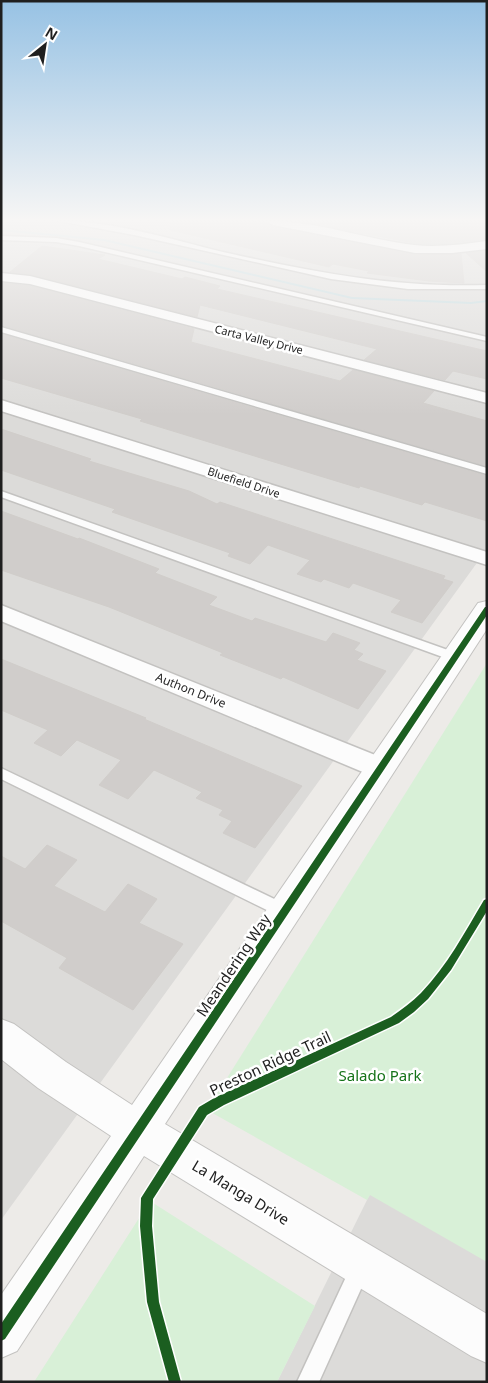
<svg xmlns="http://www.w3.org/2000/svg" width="488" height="1383" font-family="'Noto Sans',sans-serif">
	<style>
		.residential { fill: #dcdbd9 }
		.park { fill: #d8f0d7 }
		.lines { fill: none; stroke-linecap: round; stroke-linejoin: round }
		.stream { fill: #bfd8dd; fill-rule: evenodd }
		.building { fill: #d0cdcb; stroke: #d0cdca }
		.service-casing { stroke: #c3c2c0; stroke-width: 3 }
		.minor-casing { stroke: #c3c2c0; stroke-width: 3 }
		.tertiary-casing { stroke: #c3c2c0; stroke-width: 2 }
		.service { fill: #fcfcfc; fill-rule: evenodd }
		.minor { fill: #fcfcfc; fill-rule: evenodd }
		.tertiary { fill: #fcfcfc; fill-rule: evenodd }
		.cycleway-casing { stroke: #fff; stroke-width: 3 }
		.cycleway { fill: #1b5e20; fill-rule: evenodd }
		.labels { text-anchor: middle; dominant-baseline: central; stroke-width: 5; stroke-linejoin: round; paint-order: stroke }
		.far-street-label { font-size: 11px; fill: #1f1f1f; stroke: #fff }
		.street-label { font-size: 12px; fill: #1f1f1f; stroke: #fff }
		.near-street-label { font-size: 15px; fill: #1f1f1f; stroke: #fff }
		.near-park-label { font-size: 15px; fill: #167319; stroke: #fff }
	</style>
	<rect width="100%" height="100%" fill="#edebe8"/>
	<!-- residential -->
	<path class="residential" d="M1,221H487V549L1,1220Z
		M487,957V1382H277L367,1200Z"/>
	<!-- park -->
	<path class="park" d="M487,663V1262L370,1195L367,1200L207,1110Z
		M150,1201L315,1306L277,1382H34Z"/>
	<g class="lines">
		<!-- stream -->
		<path class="stream" d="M1,229L104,239L352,297L471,302L487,300V302L471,304L352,299L104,241L1,231Z"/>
	</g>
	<!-- building -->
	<path class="building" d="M171,221H265L273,227L415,255L461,254L464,283L429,281L367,273L369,271L333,264L329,267L170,230Z
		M298,221H487V239L441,244L414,243Z
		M42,246L105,255L98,259L182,279L185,277L220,286L217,289L487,351V379L453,371L445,380L364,360L377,349L200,305L197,317L30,274L10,272Z
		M487,251V272L466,253Z
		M1,283L30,286L194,329L191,342L340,381L353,370L434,391L423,403L487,421V466L1,325Z
		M1,334L487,476V521L425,502L422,505L360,486L359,488L140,421L142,419L1,378Z
		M1,429L91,459L89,461L189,491L217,504L220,502L445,576L443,579L453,582L422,623L391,612L401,600L353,583L349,588L324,579L321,582L297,574L310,560L268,545L250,564L228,556L230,553L112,512L115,509L1,470Z
		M1,511L78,539L79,538L159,569L155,573L217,597L209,605L252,621L255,618L326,642L333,633L360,643L354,650L363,654L357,660L386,671L358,709L283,677L281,679L220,655L223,653L109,607L1,570Z
		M1,659L146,718L144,719L302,786L255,848L223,833L232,821L219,815L223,810L196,798L202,792L154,770L128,799L99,785L121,760L77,740L61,756L34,743L48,730L1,710Z
		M47,845L77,860L54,886L105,912L128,884L157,899L139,923L183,944L133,1010L59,968L67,958L1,921V856L25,869Z"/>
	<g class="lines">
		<!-- service casing -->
		<g class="service-casing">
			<path id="service" d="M59,221C114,221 170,239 223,252C313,272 394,288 487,285V289H408L331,279L134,235Z
				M1,236L56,238L79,242L487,337V341L79,246L56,242L1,240Z
				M1,327L487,468V474L1,332Z
				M1,491L459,654L461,657L459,660H451L1,497Z
				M1,768L289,906L292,911L289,916L284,917L279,916L1,779Z
				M360,1259L367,1262L370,1269L319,1382H297L353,1262Z"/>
		</g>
		<!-- minor casing -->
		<g class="minor-casing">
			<path id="minor" d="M267,221C318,221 364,239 414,245C438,248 463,244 487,241V249L452,253H415L273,225Z
				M1,273L30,276L487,393V403L30,284L1,281Z
				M1,400L487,552V565L1,411Z
				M1,605L390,761L393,768L390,775L380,778L370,775L1,621Z"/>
		</g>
		<!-- tertiary casing -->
		<g class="tertiary-casing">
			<path id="tertiary" d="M487,601V629L165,1124L487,1314V1363L471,1356L144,1156L17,1351L1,1358V1295L111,1136L38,1088L1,1059V1019L14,1024L66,1062L132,1105L478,603Z"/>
		</g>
		<!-- service -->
		<use href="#service" class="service"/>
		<!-- minor -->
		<use href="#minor" class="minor"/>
		<!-- tertiary -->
		<use href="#tertiary" class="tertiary"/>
		<!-- cycleway casing -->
		<g class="cycleway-casing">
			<path id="cycleway" d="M485,607H487V615L5,1339L1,1341V1324Z
				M487,899V911L451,970L428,999L414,1012L399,1023L224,1105L207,1115L153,1199L152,1226L159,1302L181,1382H169L147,1302L140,1226L141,1198L199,1107L216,1097L391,1017C402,1009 412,1002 421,993C447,966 465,932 484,900Z"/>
		</g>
		<!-- cycleway -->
		<use href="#cycleway" class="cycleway"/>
	</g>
	<!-- sky -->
	<linearGradient id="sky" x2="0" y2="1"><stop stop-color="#97c2e4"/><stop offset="0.53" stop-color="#f7f6f5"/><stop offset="1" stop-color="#f7f6f5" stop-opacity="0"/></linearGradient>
	<rect width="488" height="415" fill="url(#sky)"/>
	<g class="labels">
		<!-- far-street labels -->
		<g class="far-street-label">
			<text transform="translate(259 339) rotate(14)">Carta Valley Drive</text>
			<text transform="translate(244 482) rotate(18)">Bluefield Drive</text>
		</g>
		<!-- street labels -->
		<g class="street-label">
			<text transform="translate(191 690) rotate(22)">Authon Drive</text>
		</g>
		<!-- near-street labels -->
		<g class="near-street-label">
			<text transform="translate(233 965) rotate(-56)">Meandering Way</text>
			<text transform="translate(270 1063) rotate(-25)">Preston Ridge Trail</text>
			<text transform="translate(241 1192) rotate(31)">La Manga Drive</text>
		</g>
		<!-- near-park labels -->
		<g class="near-park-label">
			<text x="380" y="1075">Salado Park</text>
		</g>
	</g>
	<!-- border -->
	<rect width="488" height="1383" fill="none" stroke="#1f1f1f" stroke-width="5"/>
	<!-- north arrow -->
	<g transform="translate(45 45) rotate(30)" stroke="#ffffff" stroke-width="4" paint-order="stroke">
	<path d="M0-4L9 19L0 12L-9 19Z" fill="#1f1f1f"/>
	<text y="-8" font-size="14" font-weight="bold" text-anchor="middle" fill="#1f1f1f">N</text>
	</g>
</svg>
